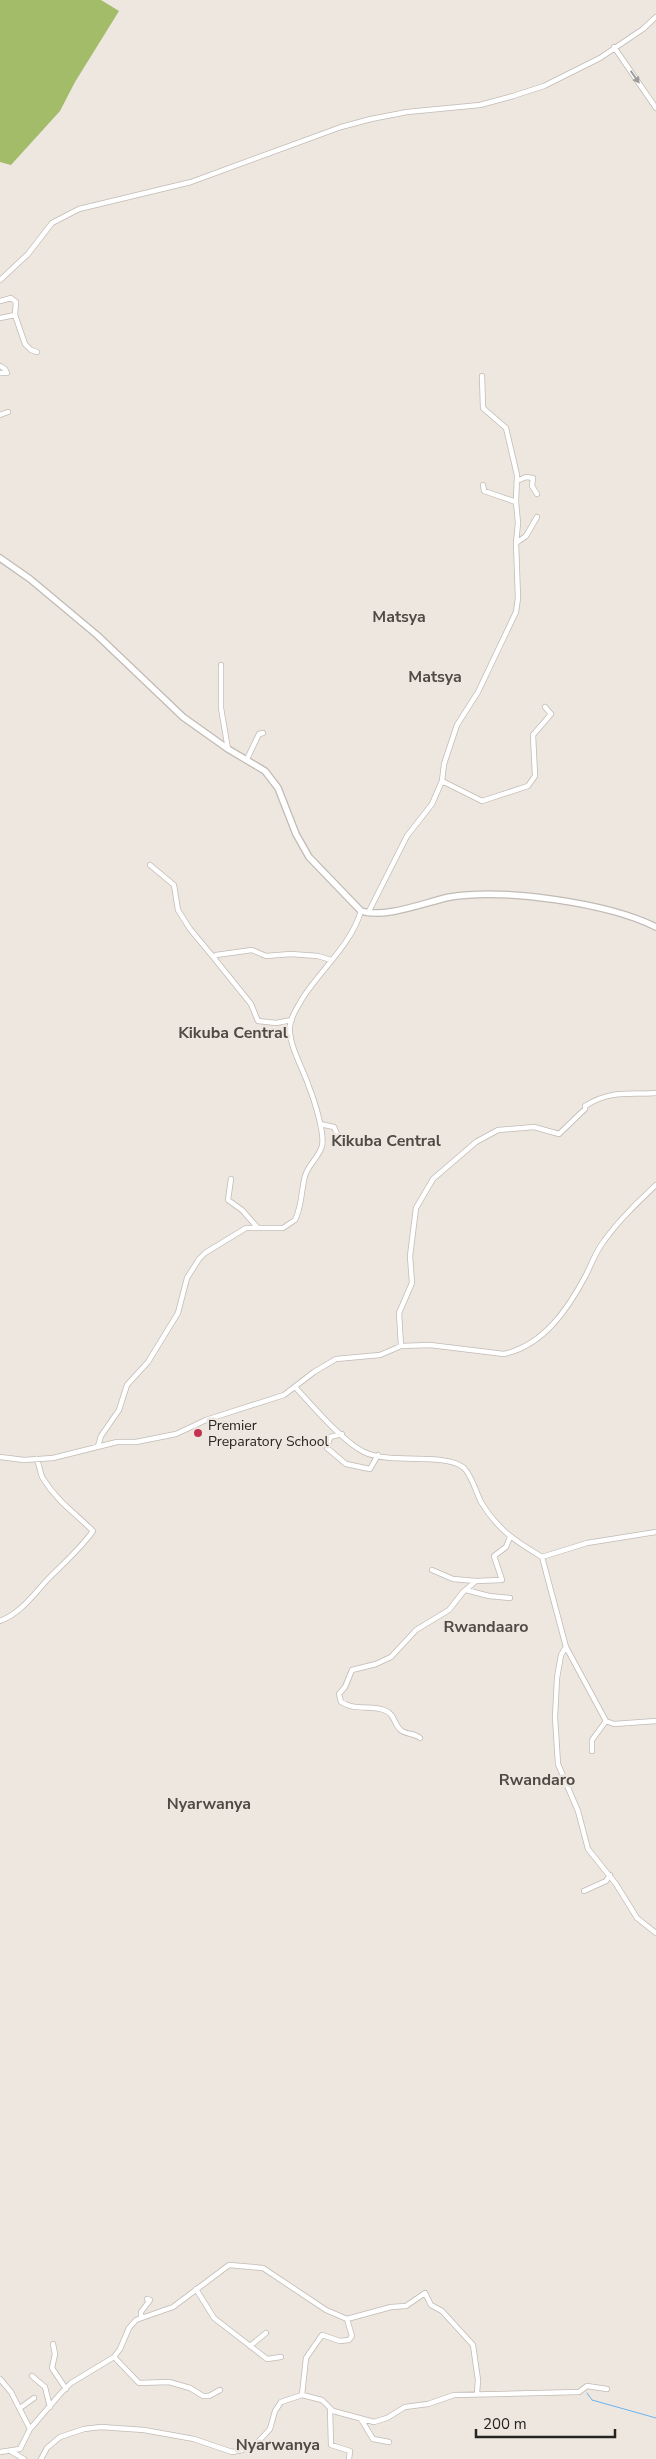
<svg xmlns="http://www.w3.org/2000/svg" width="656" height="2459" font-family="'Nunito Sans',sans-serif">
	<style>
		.forest { fill: #a3bc69 }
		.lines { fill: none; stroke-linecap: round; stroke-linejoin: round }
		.stream { stroke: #6bb3ef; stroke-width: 1 }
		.minor-casing { stroke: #c1bbb5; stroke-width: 6 }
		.tertiary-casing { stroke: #c1bbb5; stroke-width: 8 }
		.minor { stroke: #fff; stroke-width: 4.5 }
		.tertiary { stroke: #fff; stroke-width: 5.5 }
		.oneway { fill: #9d9c9b }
		.poi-dot { fill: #c33352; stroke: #ede7e0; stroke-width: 2 }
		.labels { text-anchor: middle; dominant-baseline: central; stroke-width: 5; stroke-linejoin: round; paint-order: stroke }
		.poi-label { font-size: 14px; fill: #262421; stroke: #ede7e0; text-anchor: start }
		.quarter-label { font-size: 16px; font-weight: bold; fill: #4f4a44; stroke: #ede7e0 }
	</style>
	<rect width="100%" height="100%" fill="#ede7e0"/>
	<!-- forest -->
	<path class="forest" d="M0,0H101L119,11L75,82L60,111L11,165L0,162Z"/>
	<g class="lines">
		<!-- stream -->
		<path class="stream" d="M587,2393L592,2400L656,2418"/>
		<!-- minor casing -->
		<g class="minor-casing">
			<path id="minor" d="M614,47L656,108
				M0,280L28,254L52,223L79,209L191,182L341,127L371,119L407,112L480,105L513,96L544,86L600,58L643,29L656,17
				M0,301L11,298L16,302L15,315L25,344L31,350L37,352
				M0,318L15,315
				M0,366L5,369L7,373H0
				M0,415L8,412
				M517,481L526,477L533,478L532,486L537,494
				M483,485L484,491L516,502
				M516,543L526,536L537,517
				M221,665V708L228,749
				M247,759L259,734L263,733
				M442,781L482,801L528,786L535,776L533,735L551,714L545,707
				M150,865L174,885L178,910L190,929L214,958L216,955L252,950L266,956L291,954L318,956L331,960
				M368,913L407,836L432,804L442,781L444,764L457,725L478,692L516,612L518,598L516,543L518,523L516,502L517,475L506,428L483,408L482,376
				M214,958L251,1004L258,1021L276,1023L292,1020
				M320,1124L334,1127L342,1145
				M231,1179L228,1200L242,1210L257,1227
				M401,1346L399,1313L412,1283L410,1256L416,1208L433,1179L476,1142L498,1130L534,1127L559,1134L585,1109V1106C610,1090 627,1095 656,1093
				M295,1387C312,1405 342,1441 364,1452C390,1465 446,1452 464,1468C472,1476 476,1492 481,1502C498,1530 515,1541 542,1557L587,1543L656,1532
				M342,1434L330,1437L327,1448L346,1464L370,1469L378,1455
				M98,1446L101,1436L119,1410L127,1385L148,1362L178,1313L187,1278L199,1259L205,1253L246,1228H283L295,1220C302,1206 301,1191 305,1176C308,1165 319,1157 322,1146C325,1134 314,1099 309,1087C304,1070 288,1045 290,1026C291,1015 297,1009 302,999C321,969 351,945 361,911
				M0,1457L24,1460L53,1458L117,1442H136L176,1434L206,1420L284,1395L314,1372L336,1359L380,1355L401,1346L430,1345L504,1354C544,1345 568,1309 586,1275C592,1263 596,1251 604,1241C619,1220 638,1202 656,1185
				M542,1557L566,1647L606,1721L614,1724L656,1721
				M432,1570L453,1579L476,1581
				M466,1590L489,1596L510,1598
				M0,1621C22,1613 35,1592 50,1577C65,1562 81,1548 93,1531C76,1514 57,1501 44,1480C39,1474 41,1466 36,1459
				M566,1647L561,1655L557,1678L555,1717L558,1764L578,1811L588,1849L616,1884L637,1918L656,1933
				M420,1738C415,1733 408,1735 402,1731C393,1725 396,1714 384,1710C369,1705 356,1711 341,1702L339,1694L345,1687L352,1670L376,1664L391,1657L416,1630L449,1610L463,1592L476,1581L502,1580L494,1556L506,1547L510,1537
				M592,1751V1740L606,1721
				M584,1891L606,1881L610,1875
				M196,2289L214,2318L267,2359L281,2357
				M141,2317V2312L150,2300L147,2299
				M53,2344L55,2354L52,2368L66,2389
				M250,2346L266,2333
				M114,2357L139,2383L169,2382L190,2388L203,2396H209L220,2390
				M32,2376L45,2387L50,2407
				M0,2379L11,2392L30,2429
				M302,2395L306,2358L322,2335L340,2341L349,2340L352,2336L347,2319
				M20,2408L34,2398
				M330,2409L331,2445L350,2451L349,2459
				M361,2419L373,2439L389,2442
				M0,2452L20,2449L30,2429L61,2393L71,2383L114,2357L120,2349L129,2328L136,2320L173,2307L229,2265L263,2268L326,2310L347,2319L391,2307L406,2306L425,2293L431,2305L442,2311L473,2345L478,2380L477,2393
				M12,2452L24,2459
				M41,2459L47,2448L60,2437L84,2429L101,2427L144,2430L194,2439L232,2452L243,2450L257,2443L270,2429L275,2411L281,2402L302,2395L322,2400L333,2411L374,2422L387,2418L405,2407L428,2404L454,2395L579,2392L587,2386L607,2389"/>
		</g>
		<!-- tertiary casing -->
		<g class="tertiary-casing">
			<path id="tertiary" d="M0,558L30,579L97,635L183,717L228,749L265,771L278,788L296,834L309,857L361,911C385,919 426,902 450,897C504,888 608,903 656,927"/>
		</g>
		<!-- minor -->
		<use href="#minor" class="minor"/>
		<!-- tertiary -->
		<use href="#tertiary" class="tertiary"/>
	</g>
	<!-- one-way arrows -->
	<defs><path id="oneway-solid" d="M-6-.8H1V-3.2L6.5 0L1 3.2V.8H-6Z" transform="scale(1.25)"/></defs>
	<use class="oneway" href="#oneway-solid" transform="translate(635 77) rotate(55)"/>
	<!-- markers -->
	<circle class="poi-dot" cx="198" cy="1433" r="5"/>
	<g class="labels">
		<!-- poi labels -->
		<g class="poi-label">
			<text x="208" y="1425">Premier<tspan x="208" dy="16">Preparatory School</tspan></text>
		</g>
		<!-- quarter labels -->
		<g class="quarter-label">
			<text x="399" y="617">Matsya</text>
			<text x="435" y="677">Matsya</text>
			<text x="233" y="1033">Kikuba Central</text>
			<text x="386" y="1141">Kikuba Central</text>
			<text x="486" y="1627">Rwandaaro</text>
			<text x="537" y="1780">Rwandaro</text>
			<text x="209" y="1804">Nyarwanya</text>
			<text x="278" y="2445">Nyarwanya</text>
		</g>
	</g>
	<!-- scale -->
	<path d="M476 2429v8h139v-8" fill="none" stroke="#262421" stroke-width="2.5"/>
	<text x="483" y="2429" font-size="15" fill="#262421" stroke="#ede7e0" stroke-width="4" paint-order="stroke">200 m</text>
</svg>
